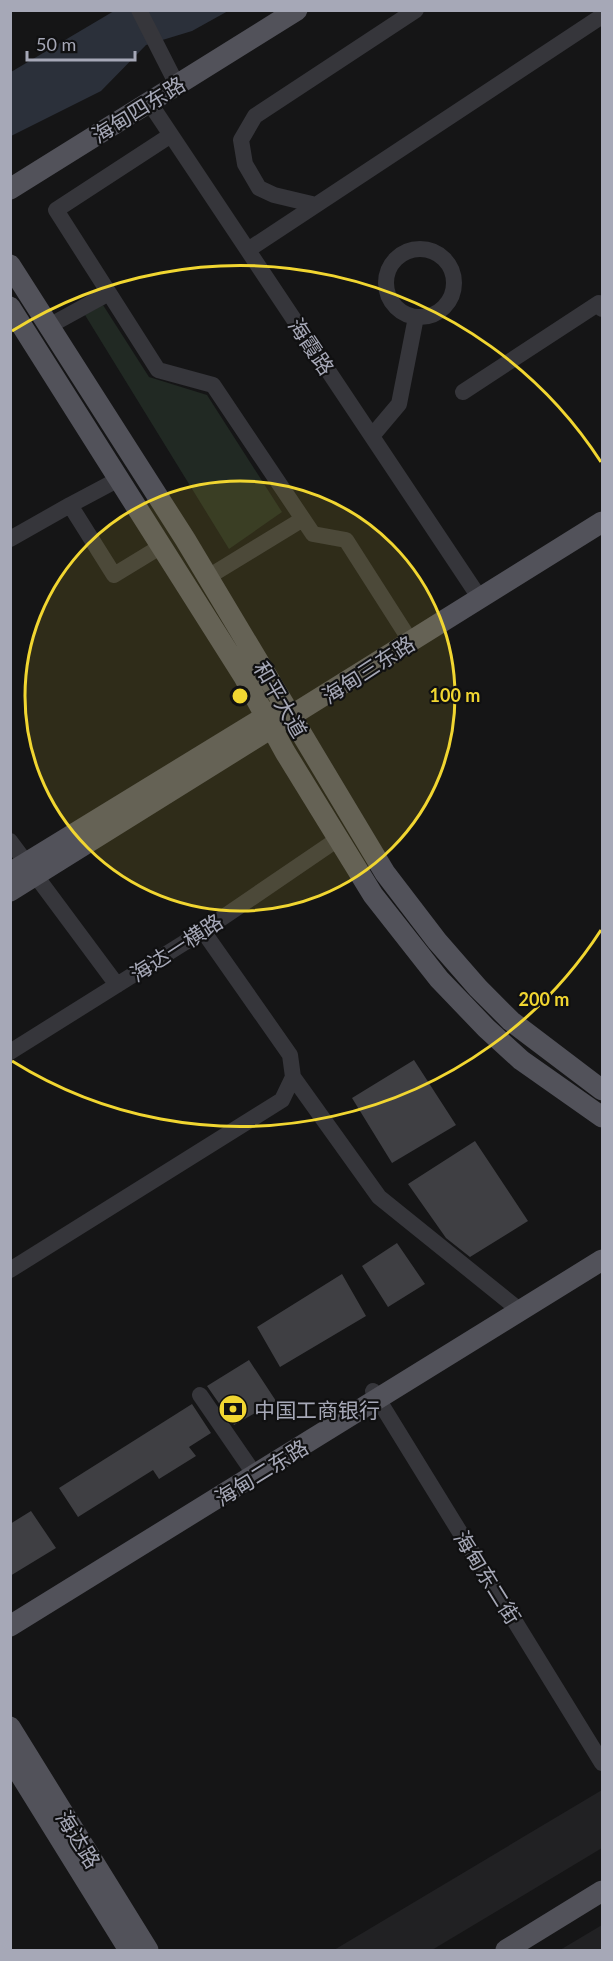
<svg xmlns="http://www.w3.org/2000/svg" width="613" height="1961" font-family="Lato,'Noto Sans SC',sans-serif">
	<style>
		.built { fill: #212123 }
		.green { fill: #212923 }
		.water { fill: #2b303a }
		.building { fill: #3f3f43 }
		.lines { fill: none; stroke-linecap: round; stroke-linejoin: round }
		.minor { stroke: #36363b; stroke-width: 16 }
		.major { stroke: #52525a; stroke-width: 21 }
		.ring { fill: none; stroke: #f1d631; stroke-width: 3 }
		.labels { text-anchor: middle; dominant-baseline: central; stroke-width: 4.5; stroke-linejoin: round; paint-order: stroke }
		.street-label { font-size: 21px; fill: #a6a8b7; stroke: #101011 }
		.poi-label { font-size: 21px; fill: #a6a8b7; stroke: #101011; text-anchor: start }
		.centre { fill: #f1d631; stroke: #101011; stroke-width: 3 }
		.ring-label { font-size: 18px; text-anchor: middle; font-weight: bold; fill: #f1d631; stroke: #101011; stroke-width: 4.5; stroke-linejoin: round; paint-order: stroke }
	</style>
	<rect width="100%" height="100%" fill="#151516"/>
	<!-- built -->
	<path class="built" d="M602,1790V1848L432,1950H334Z
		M602,1925V1950H560Z"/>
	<!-- green -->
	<path class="green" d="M103,305L149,377L207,395L282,512L229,549L85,315Z"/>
	<!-- water -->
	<path class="water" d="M114,11H228L192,31L146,45L101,91L11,136V72Z"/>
	<!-- building -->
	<path class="building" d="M414,1060L456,1125L392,1163L352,1098Z
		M475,1141L528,1221L470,1257L446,1238L408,1184Z
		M397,1243L425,1284L388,1307L362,1266Z
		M342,1274L366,1316L280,1367L257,1327Z
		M249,1360L276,1401L234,1425L207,1386Z
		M192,1404L211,1433L189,1447L196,1456L159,1479L153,1470L78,1517L59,1488Z
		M31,1511L56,1548L10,1576V1524Z"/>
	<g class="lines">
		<!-- minor -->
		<path class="minor" d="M139,10L172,75
			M149,102L475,591
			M316,205L274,195L259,188L245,164L241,140L255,116L416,10
			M386 283a34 34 0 1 1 68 0a34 34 0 1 1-68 0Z
			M248,250L602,16
			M109,293L158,370L213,385L313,534L346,540L406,634
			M49,326L109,293L56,210L171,135
			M463,392L599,303L602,309
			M372,436L399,404L416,317
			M70,505L119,479
			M10,539L70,505L114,575L160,547
			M208,577L303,519
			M10,841L117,985
			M10,1052L203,931L338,839
			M293,1077L379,1197L513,1305
			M10,1270L282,1100L293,1077L290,1055L203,931
			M373,1391L602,1763
			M200,1395L255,1475"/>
		<!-- major -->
		<path class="major" d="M10,189L297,10
			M10,265L185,539L385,873L437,941L478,988L511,1021L602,1090
			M10,307L244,677L285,752L373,895L439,979L486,1028L521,1060L602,1117
			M10,873L276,710
			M10,891L602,522
			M10,1626L602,1260
			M10,1727L148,1950
			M10,1758L129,1950
			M506,1950L602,1891"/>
	</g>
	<!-- distance rings -->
	<circle cx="240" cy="696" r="215" fill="#f1d631" fill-opacity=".12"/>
	<g class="ring">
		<circle cx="240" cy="696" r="215"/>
		<path d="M601 930A430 430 0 0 1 12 1061M12 331A430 430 0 0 1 601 462"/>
	</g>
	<!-- icons -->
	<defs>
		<g id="bank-disc" transform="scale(1.5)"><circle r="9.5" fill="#f1d631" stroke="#101011"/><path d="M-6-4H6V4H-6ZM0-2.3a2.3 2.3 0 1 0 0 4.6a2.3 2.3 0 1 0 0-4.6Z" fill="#111"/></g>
	</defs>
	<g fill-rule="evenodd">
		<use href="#bank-disc" x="233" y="1409"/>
	</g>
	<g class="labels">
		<!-- street labels -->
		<g class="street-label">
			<text transform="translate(138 109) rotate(-32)">海甸四东路</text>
			<text transform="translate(312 346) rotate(56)">海霞路</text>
			<text transform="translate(368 669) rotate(-33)">海甸三东路</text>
			<text transform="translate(281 699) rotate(60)">和平大道</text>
			<text transform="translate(176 947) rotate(-33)">海达一横路</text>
			<text transform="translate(261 1472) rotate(-32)">海甸二东路</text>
			<text transform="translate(488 1577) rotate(58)">海甸东二街</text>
			<text transform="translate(79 1839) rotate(58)">海达路</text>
		</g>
		<!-- poi labels -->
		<g class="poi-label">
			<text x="254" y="1409">中国工商银行</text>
		</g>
	</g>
	<circle cx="240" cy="696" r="9" class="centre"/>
	<g class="ring-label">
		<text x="455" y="702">100 m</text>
		<text x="544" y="1006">200 m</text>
	</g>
	<!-- border -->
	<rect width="613" height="1961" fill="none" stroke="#a6a8b7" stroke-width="24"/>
	<!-- scale -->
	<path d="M27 51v9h108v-9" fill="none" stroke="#a6a8b7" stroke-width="3"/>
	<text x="36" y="51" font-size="18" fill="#a6a8b7" stroke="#101011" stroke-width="4.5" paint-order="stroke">50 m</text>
</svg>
